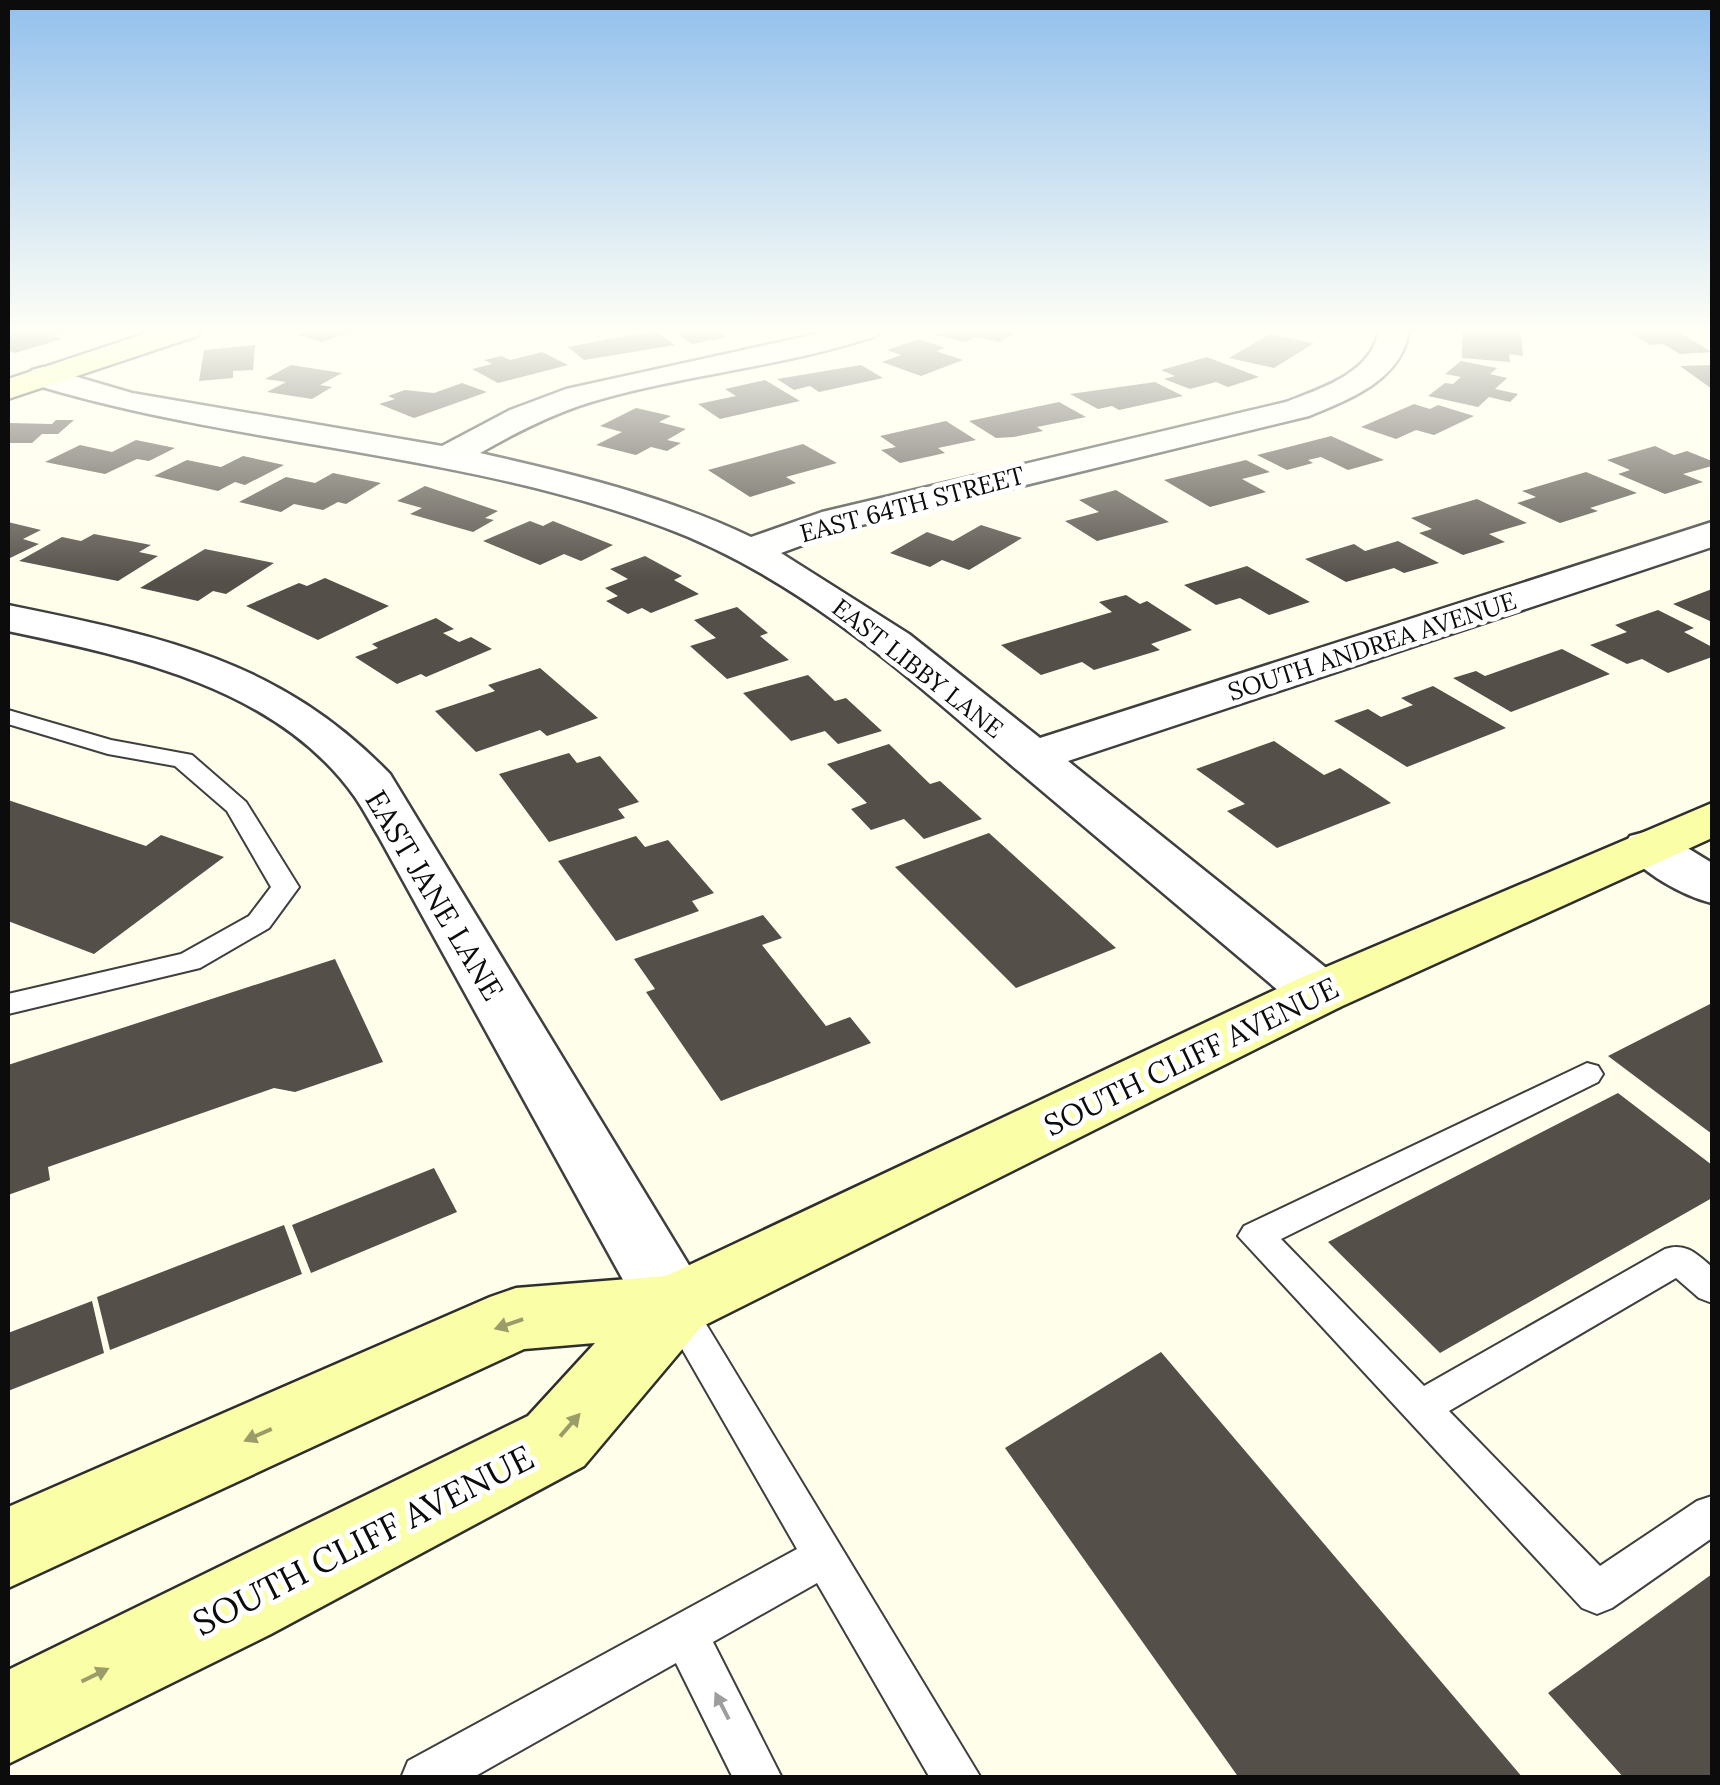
<svg xmlns="http://www.w3.org/2000/svg" width="1720" height="1785" font-family="Lora,serif">
	<style>
		.building { fill: #544f48 }
		.lines { fill: none; stroke-linecap: round; stroke-linejoin: round }
		.lane-casing { stroke: #3f3f3f; stroke-width: 4 }
		.street-casing { stroke: #3f3f3f; stroke-width: 5 }
		.secondary-casing { stroke: #2e2e2e; stroke-width: 5 }
		.lane { fill: #fff; fill-rule: evenodd }
		.street { fill: #fff; fill-rule: evenodd }
		.secondary { fill: #fafea7; fill-rule: evenodd }
		.oneway { fill: #9b9d69 }
		.oneway2 { fill: #9e9e9e }
		.labels { text-anchor: middle; dominant-baseline: central; stroke-width: 10; stroke-linejoin: round; paint-order: stroke }
		.far-street-label { font-size: 25px; fill: #0c0c0c; stroke: #fff }
		.street-label { font-size: 30px; fill: #0c0c0c; stroke: #fff }
		.near-street-label { font-size: 35px; fill: #0c0c0c; stroke: #fff }
	</style>
	<rect width="100%" height="100%" fill="#fffeeb"/>
	<!-- building -->
	<path class="building" d="M8,330H70L71,331L53,336L62,339L15,353L8,350Z
		M311,330H356V331L321,342L297,335Z
		M654,330L675,345L584,360L568,347Z
		M692,330H715L727,337L692,344L676,333Z
		M943,330H1020L1000,342L975,337L966,342L934,335Z
		M1462,330L1521,331L1523,356L1509,354L1510,362L1462,358Z
		M1626,330H1675L1712,352L1680,354L1663,344L1650,345Z
		M1270,334L1314,343L1274,368L1229,358Z
		M919,339L945,348L936,351L963,360L921,376L882,362L901,355L887,350Z
		M255,345L253,370L233,371V378L199,381L204,350Z
		M542,352L568,365L498,383L472,369L492,364L484,360L502,356L510,360Z
		M1207,357L1259,377L1228,387L1216,382L1190,389L1164,379L1175,376L1161,370Z
		M1461,361L1497,368L1490,374L1507,378L1495,389L1518,394L1510,402L1489,397L1478,407L1428,396L1445,383L1453,384L1461,377L1445,374Z
		M291,365L342,373L320,385L332,387L312,399L267,392L286,382L265,379Z
		M861,365L883,378L819,392L810,386L794,390L777,379Z
		M1712,365V389L1680,366Z
		M765,380L800,401L720,419L698,404L736,396L725,389Z
		M1155,382L1183,396L1119,410L1112,406L1098,409L1070,394Z
		M462,383L487,392L414,418L379,404L395,399L388,396L405,390L434,393Z
		M1059,402L1086,417L1037,427L1043,431L1014,437L996,438L969,421Z
		M1414,404L1430,409L1438,405L1474,416L1434,435L1416,430L1396,439L1361,427Z
		M636,408L671,416L659,422L686,429L667,440L681,443L667,451L651,447L636,455L596,445L622,432L600,426Z
		M56,420H74L58,434H42L32,443H8V423L52,424Z
		M946,421L976,440L938,448L945,453L900,463L881,450L896,447L880,436Z
		M1331,436L1384,460L1348,470L1321,457L1308,460L1313,463L1287,470L1257,455Z
		M136,440L175,448L149,461L137,459L105,474L45,462L80,445L112,452Z
		M803,444L837,463L786,477L796,483L750,497L708,470Z
		M1655,446L1674,455L1687,451L1712,461V466L1683,474L1703,482L1665,494L1618,474L1630,470L1607,460Z
		M243,456L284,465L245,485L235,482L218,491L154,476L187,460L221,467Z
		M1246,460L1270,472L1242,479L1266,492L1210,507L1164,480Z
		M1586,472L1637,493L1590,508L1598,511L1560,523L1517,503L1536,497L1522,491Z
		M333,473L381,483L346,504L338,502L323,510L294,504L281,512L239,502L286,477L315,483Z
		M425,486L498,511L485,518L494,520L473,532L410,514L422,508L397,501Z
		M1116,490L1169,522L1097,541L1065,521L1099,512L1079,500Z
		M1477,499L1527,523L1489,534L1505,542L1463,555L1419,533L1432,529L1411,518Z
		M530,521L543,526L553,521L613,545L581,561L564,554L540,565L483,541Z
		M8,522L41,530L23,539L39,544L8,559Z
		M981,525L1022,538L969,570L942,560L930,567L890,553L927,532L953,541Z
		M94,534L151,545L139,552L158,556L118,581L19,561L62,537L81,541Z
		M1398,541L1439,563L1404,573L1394,568L1346,582L1305,559L1354,544L1365,551Z
		M205,549L274,563L226,594L213,591L198,601L140,588Z
		M645,556L682,576L674,580L699,594L651,613L642,608L628,614L606,601L618,596L605,588L628,579L610,569Z
		M1247,566L1310,602L1269,615L1240,598L1216,605L1184,585Z
		M325,578L389,606L318,640L246,606L299,583L307,586Z
		M1712,589V622L1673,604Z
		M1126,595L1140,604L1147,601L1192,630L1151,644L1160,650L1094,670L1082,662L1041,675L1001,645L1112,612L1099,602Z
		M737,607L768,633L760,636L789,660L727,679L690,646L716,638L694,620Z
		M1658,610L1694,628L1684,632L1712,647V657L1668,673L1642,659L1627,664L1590,645L1627,632L1615,625Z
		M436,618L454,629L443,633L459,642L471,637L492,649L426,677L421,674L397,684L355,657L378,648L372,644Z
		M1562,649L1610,674L1511,712L1453,678L1476,671L1485,676Z
		M540,668L598,718L547,736L540,730L476,752L435,711L495,691L488,685Z
		M808,675L835,701L846,698L882,731L838,744L825,731L791,741L743,693Z
		M1433,686L1506,728L1407,767L1334,721L1368,709L1381,717L1413,705L1401,698Z
		M1274,741L1324,775L1340,768L1391,803L1277,848L1227,811L1245,804L1196,769Z
		M889,744L930,784L940,781L982,819L924,839L904,819L871,830L851,809L867,803L827,764Z
		M569,753L577,763L600,756L639,802L618,809L625,818L549,842L499,774Z
		M8,800L146,846L161,835L224,857L94,954L8,921Z
		M989,833L1116,948L1016,988L895,867Z
		M636,836L645,847L668,840L714,893L692,901L699,911L616,941L558,861Z
		M763,915L782,938L762,945L826,1026L850,1017L871,1043L721,1101L646,992L655,989L634,959Z
		M335,959L383,1062L295,1092L274,1088L48,1167L50,1180L8,1195V1065Z
		M1712,1003V1134L1608,1056Z
		M1618,1093L1712,1165V1198L1440,1353L1328,1242Z
		M434,1168L457,1212L311,1273L292,1225Z
		M284,1225L302,1274L110,1350L97,1297Z
		M92,1301L104,1353L8,1391V1333Z
		M1161,1352L1523,1778H1239L1005,1448Z
		M1712,1574V1778H1624L1548,1693Z"/>
	<g class="lines">
		<!-- lane casing -->
		<g class="lane-casing">
			<path id="lane" d="M8,710L111,740L192,755L246,802L299,887L269,928L200,968L8,1014V994L181,954L249,916L271,887L227,811L175,766L108,754L8,724Z
				M1587,1063L1598,1066L1603,1074L1598,1082L1281,1239L1424,1386L1665,1249C1686,1242 1697,1254 1712,1267V1303L1699,1298L1676,1278L1449,1411L1600,1566L1697,1501L1712,1496V1538L1612,1608L1597,1614L1582,1608L1238,1236L1244,1226Z
				M676,1292L689,1296L981,1778H930L817,1583L713,1642L782,1778H733L676,1663L472,1778H401L408,1761L797,1549L658,1307L663,1296Z"/>
		</g>
		<!-- street casing -->
		<g class="street-casing">
			<path id="street" d="M835,330H881L876,336C783,367 685,374 591,402C552,414 515,433 480,453C573,474 665,496 751,537L822,512L1286,402C1322,388 1372,373 1379,330H1409C1402,380 1350,399 1309,416L849,528L781,553L909,634L1040,738L1712,522V547L1068,761L1340,979L1349,993L1340,1007L1319,1013L1298,1007C1202,926 1106,845 1010,764C904,673 796,576 663,527C460,451 239,447 32,384L27,377L32,370L43,367L132,393L442,446L510,410L566,389Z
				M8,605C159,636 279,659 390,774L701,1285L712,1306L701,1327L675,1336L649,1327L379,837C371,824 364,810 355,797C277,687 131,657 8,631Z
				M1649,831L1668,836L1712,863V903C1683,896 1640,872 1623,847L1630,836Z"/>
		</g>
		<!-- secondary casing -->
		<g class="secondary-casing">
			<path id="secondary" d="M156,330H202L197,336L8,399V379Z
				M1712,803V838L1340,1007L701,1327L584,1466L271,1634L8,1764V1670L528,1416L595,1343L524,1349L8,1588V1507L490,1297L516,1288L666,1276L1298,979Z"/>
		</g>
		<!-- lane -->
		<use href="#lane" class="lane"/>
		<!-- street -->
		<use href="#street" class="street"/>
		<!-- secondary -->
		<use href="#secondary" class="secondary"/>
	</g>
	<!-- one-way arrows -->
	<defs><path id="oneway-solid" d="M-6-.8H1V-3.2L6.5 0L1 3.2V.8H-6Z" transform="scale(2.5)"/></defs>
	<g class="oneway">
		<use href="#oneway-solid" transform="translate(509 1324) rotate(161)"/>
		<use href="#oneway-solid" transform="translate(570 1425) rotate(-49)"/>
		<use href="#oneway-solid" transform="translate(258 1435) rotate(156)"/>
		<use href="#oneway-solid" transform="translate(95 1675) rotate(-26)"/>
	</g>
	<use class="oneway2" href="#oneway-solid" transform="translate(722 1706) rotate(-117)"/>
	<!-- sky -->
	<linearGradient id="sky" x2="0" y2="1"><stop stop-color="#92c0ed"/><stop offset="0.57" stop-color="#fffff6"/><stop offset="1" stop-color="#fffff6" stop-opacity="0"/></linearGradient>
	<rect width="1720" height="580" fill="url(#sky)"/>
	<g class="labels">
		<!-- far-street labels -->
		<g class="far-street-label">
			<text transform="translate(912 504) rotate(-15)">EAST 64TH STREET</text>
			<text transform="translate(1372 646) rotate(-18)">SOUTH ANDREA AVENUE</text>
			<text transform="translate(918 668) rotate(38)">EAST LIBBY LANE</text>
		</g>
		<!-- street labels -->
		<g class="street-label">
			<text transform="translate(435 895) rotate(59)">EAST JANE LANE</text>
			<text transform="translate(1191 1056) rotate(-26)">SOUTH CLIFF AVENUE</text>
		</g>
		<!-- near-street labels -->
		<g class="near-street-label">
			<text transform="translate(363 1540) rotate(-27)">SOUTH CLIFF AVENUE</text>
		</g>
	</g>
	<!-- border -->
	<rect width="1720" height="1785" fill="none" stroke="#0c0c0c" stroke-width="20"/>
</svg>
